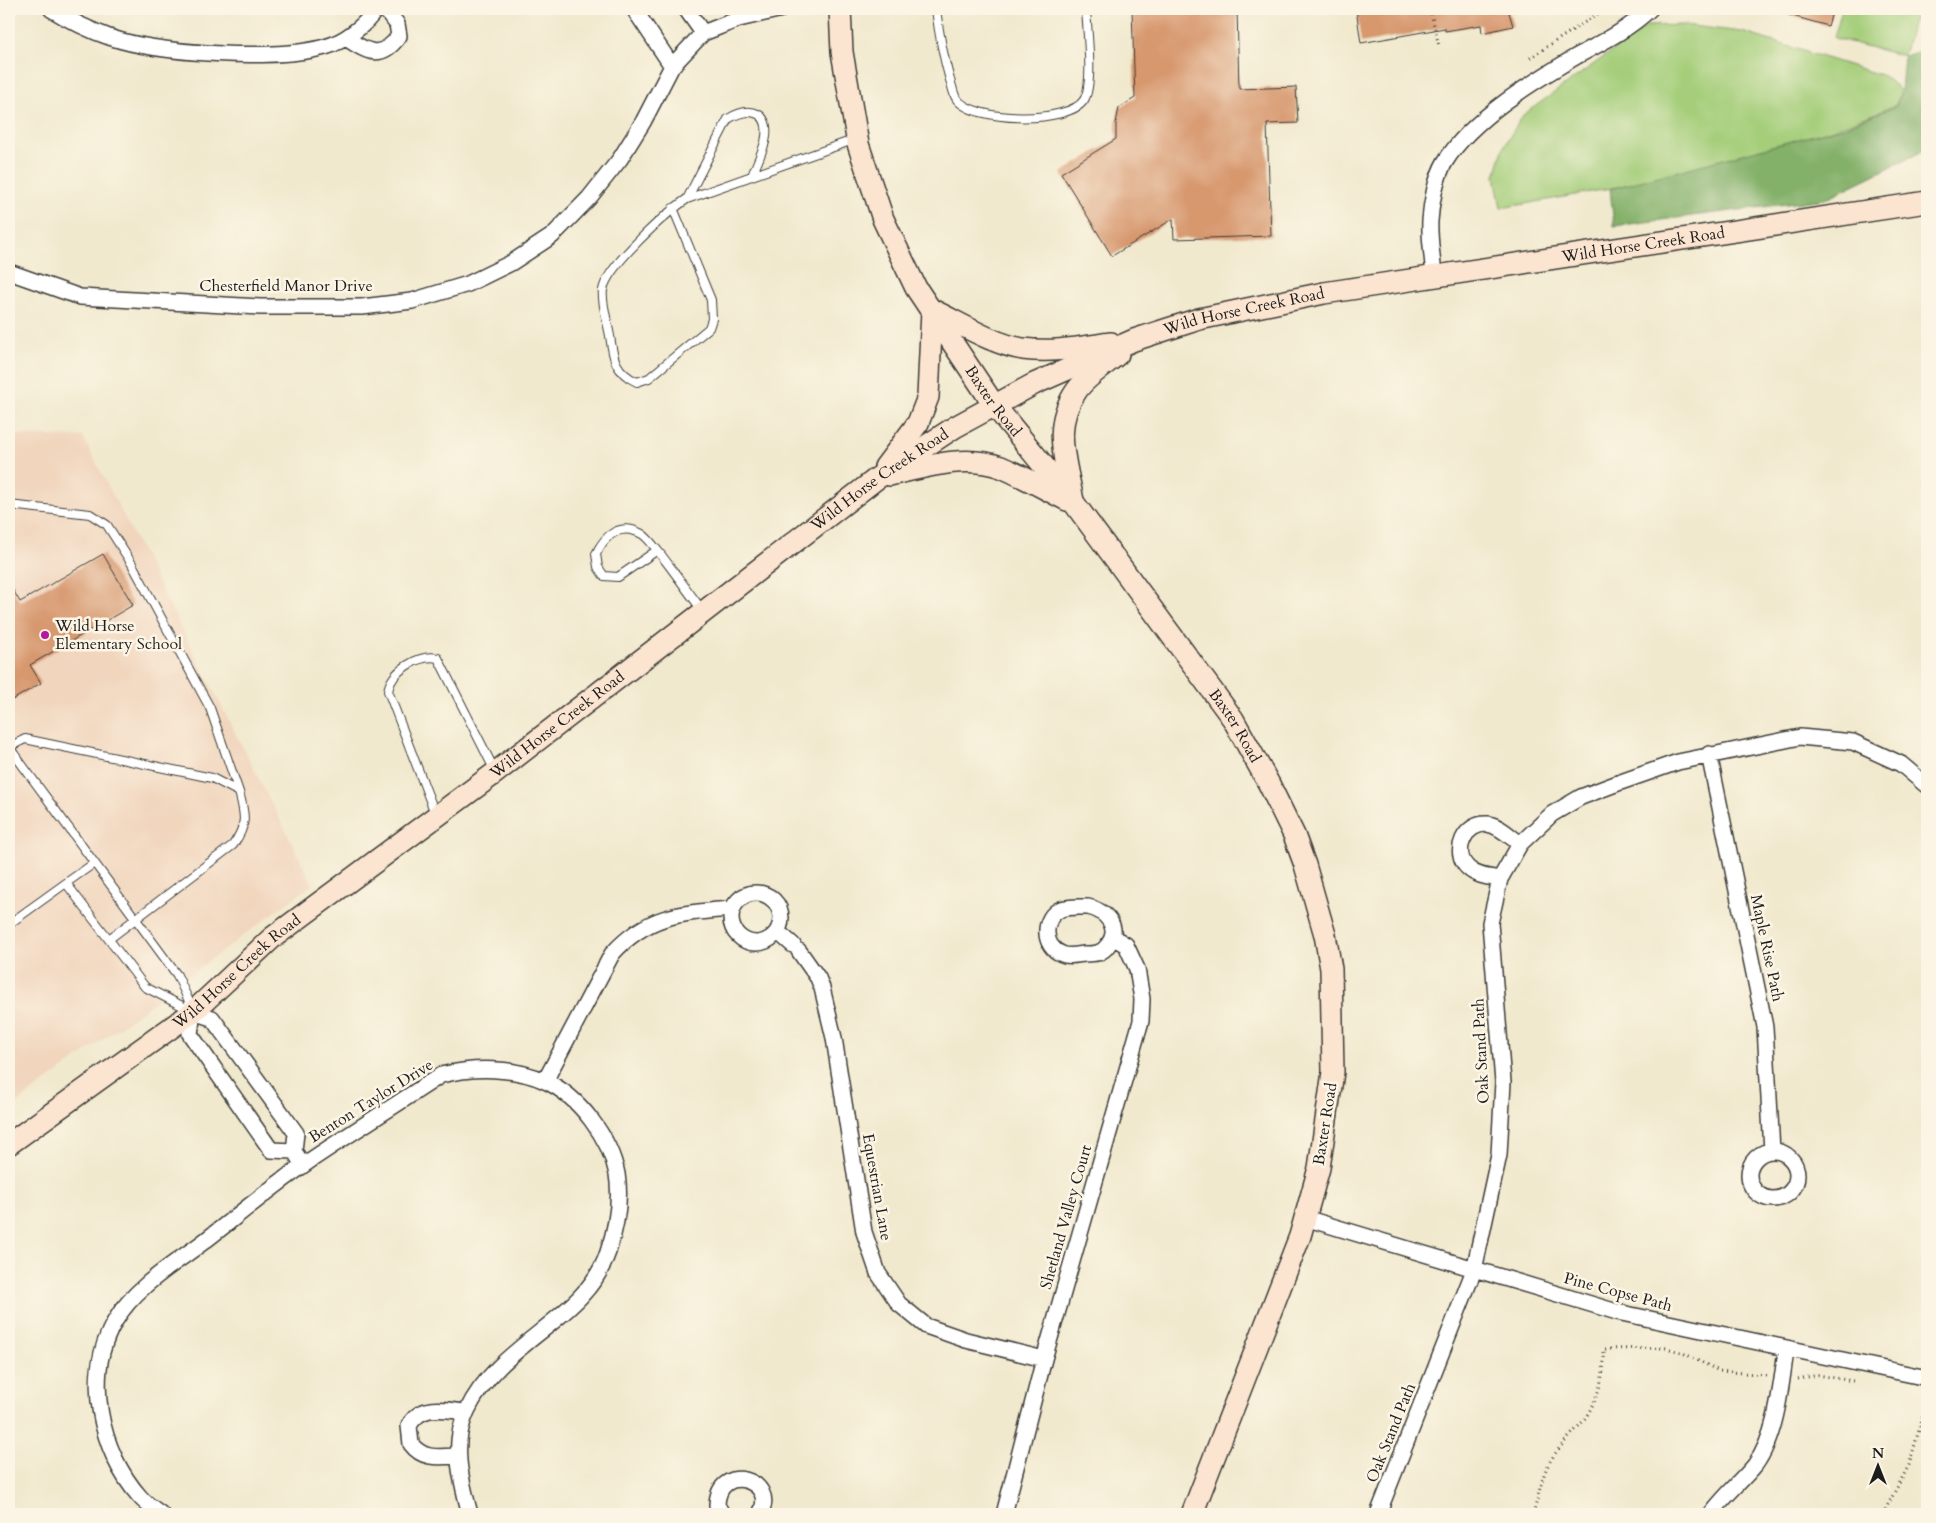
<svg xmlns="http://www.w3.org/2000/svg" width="1936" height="1523" font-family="Cardo,serif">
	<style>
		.built { fill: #f1d5bd }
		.green { fill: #a5ce7a; stroke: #60754b }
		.forest { fill: #84b16a; stroke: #506643 }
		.building { fill: #d7986e }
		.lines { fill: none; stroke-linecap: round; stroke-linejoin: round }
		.service-casing { stroke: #3c3b37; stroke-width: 10 }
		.minor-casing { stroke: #3c3b37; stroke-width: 18 }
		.secondary-casing { stroke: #3c3b37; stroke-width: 24 }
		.path { stroke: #3c3b37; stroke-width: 3; stroke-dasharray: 1 4; stroke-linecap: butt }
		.service { stroke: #fff; stroke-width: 8 }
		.minor { stroke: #fff; stroke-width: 15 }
		.secondary { stroke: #fce5d0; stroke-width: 21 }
		.poi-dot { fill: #b5179e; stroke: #fcf5e5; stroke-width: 2 }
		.labels { text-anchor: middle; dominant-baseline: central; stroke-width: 5; stroke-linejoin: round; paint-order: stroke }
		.street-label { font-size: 16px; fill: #1c1c1c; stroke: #fcf5e5 }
		.poi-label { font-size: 16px; fill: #1c1c1c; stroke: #fcf5e5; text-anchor: start }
	</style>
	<rect width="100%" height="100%" fill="#fcf5e5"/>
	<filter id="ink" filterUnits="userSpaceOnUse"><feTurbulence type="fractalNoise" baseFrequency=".02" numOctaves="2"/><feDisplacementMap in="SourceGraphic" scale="10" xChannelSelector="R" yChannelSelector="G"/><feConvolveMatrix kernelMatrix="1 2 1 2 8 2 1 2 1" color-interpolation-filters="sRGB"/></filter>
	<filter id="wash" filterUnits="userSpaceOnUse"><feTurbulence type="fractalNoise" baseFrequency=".0096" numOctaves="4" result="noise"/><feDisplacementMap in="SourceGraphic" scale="20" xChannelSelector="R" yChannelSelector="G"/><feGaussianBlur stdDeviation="1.12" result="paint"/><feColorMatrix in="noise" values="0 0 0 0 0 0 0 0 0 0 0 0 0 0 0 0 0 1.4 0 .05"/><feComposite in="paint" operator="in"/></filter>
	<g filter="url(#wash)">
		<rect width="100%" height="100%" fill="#f1e9ce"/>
		<!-- built -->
		<path class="built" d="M9,435L83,437L313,884L9,1109Z"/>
		<!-- green -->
		<path class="green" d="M1842,9H1927V24L1913,20L1904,56L1834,38Z
			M1684,25L1742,32L1884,76L1901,91L1896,105C1771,157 1634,186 1501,208L1495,176L1503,148L1523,115L1647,26Z"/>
		<!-- forest -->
		<path class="forest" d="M1927,49V149L1825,199L1614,226L1610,189L1844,127L1896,106L1901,91L1904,56Z"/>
		<g id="blocks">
			<!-- building -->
			<path class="building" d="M1132,9H1237L1239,89L1296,87L1298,123L1267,124L1271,236L1174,239L1173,219L1112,256L1061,173L1116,139V123L1119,108L1135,98Z
				M1356,9H1508L1513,26L1482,33L1481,25L1445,31V28L1361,43Z
				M1782,9H1833L1828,26L1782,13Z
				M103,554L133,605L30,665L41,683L9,702V583L20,602Z"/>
		</g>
	</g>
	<g filter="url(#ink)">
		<use href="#blocks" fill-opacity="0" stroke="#3c3b37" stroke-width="1"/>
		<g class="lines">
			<!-- service casing -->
			<g class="service-casing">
				<path id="service" d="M936,9C939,34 943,56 950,80C952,85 953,93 956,98C972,123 1069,124 1084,100C1094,84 1087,29 1086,9
					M687,199L728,119C751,105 772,112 765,142C762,153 756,165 752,176
					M673,208L711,300L712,319L709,328L649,378L637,382C615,372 613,358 610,336C608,324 601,301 603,290C607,266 666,213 687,199L856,139
					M9,505L90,514L107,525L132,564L210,708L239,792
					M656,551L618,577L604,576L598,567L596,554C605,535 620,522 642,534C652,539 692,598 703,611
					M436,816L388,691C391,671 419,654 438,658L495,771
					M66,883L93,864
					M9,924L66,883L145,987L192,1011
					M109,939L233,845C248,824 245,815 239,792L212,778L25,739L9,747L177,975L193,1010"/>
			</g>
			<!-- minor casing -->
			<g class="minor-casing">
				<path id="minor" d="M51,9C69,20 89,30 109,37C159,54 274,61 325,47C344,42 366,25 376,9
					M634,9L672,66
					M686,9L703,33
					M346,38C367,52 381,61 399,36L397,24L385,9
					M9,272L80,297L260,307H362L412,301L468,284L511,263L552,236L589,198L620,159L643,122L672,66L703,33L739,19L782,9
					M1434,277C1433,259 1429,239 1430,221C1431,203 1436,177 1445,162C1471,119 1534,81 1577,56C1603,42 1629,29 1650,9
					M1709,754L1765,1027L1772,1151
					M1500,879C1489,877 1476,876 1468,868C1451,852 1465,822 1488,824C1500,826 1511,837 1520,844
					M731 918a25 25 0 1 1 50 0a25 25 0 1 1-50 0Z
					M1088,907C1105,910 1122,928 1108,945C1102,954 1094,954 1084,954C1077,955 1068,957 1062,954C1042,947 1042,917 1061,909C1069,906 1079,907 1088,907Z
					M778,932L793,945
					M799,951L818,978L822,988L834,1038L864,1232L878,1273L899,1304L926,1326L966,1340L1044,1359
					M545,1081L612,954C648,914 681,913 732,909
					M1749 1175a24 24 0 1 1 48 0a24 24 0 1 1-48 0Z
					M294,1151L271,1150L190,1034L193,1012L212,1018L296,1133L294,1151L303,1165
					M1305,1218L1617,1312L1927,1378
					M457,1456C439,1457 423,1460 411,1444L409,1426C421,1403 443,1410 466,1412
					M161,1514C154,1509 146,1504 140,1497C100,1452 83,1375 115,1321C134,1288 172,1265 202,1243C236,1217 269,1189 305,1164C349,1134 396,1105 441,1075C474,1067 513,1067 545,1081C579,1096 610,1138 617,1174C621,1199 616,1228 608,1252C587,1319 499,1342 467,1411C451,1444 461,1480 470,1514
					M722,1514L717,1505C718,1461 779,1480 760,1514
					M1004,1514L1044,1359L1141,1021L1142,999L1137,969L1126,945L1113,937
					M1378,1514L1474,1270L1499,1155L1503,1082L1490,923L1500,879L1520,844L1552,814L1581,797L1618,783L1678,762L1800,737L1853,742L1901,764L1927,786
					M1711,1514C1724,1496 1741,1482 1755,1465C1777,1435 1781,1385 1786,1350"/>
			</g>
			<!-- secondary casing -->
			<g class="secondary-casing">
				<g id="secondary">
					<path id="s1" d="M840,9L842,52L858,144L883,219L916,288L994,405L1074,503L1233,719L1269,784L1294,835L1305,865L1325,935L1331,969L1333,1072L1319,1168L1300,1236L1192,1514"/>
					<path d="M932,310C960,323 992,344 1023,349C1053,353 1082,347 1111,343"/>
					<path d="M885,467L918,423L928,397L932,310"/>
					<path d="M890,475C925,467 965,454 1001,467C1023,476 1045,489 1067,500"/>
					<path d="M1073,501C1066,461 1051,426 1077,390C1087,376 1105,365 1118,354"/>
					<path id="s2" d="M9,1144L193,1012L272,938L491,776L876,479L955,427L1034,384L1134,340L1199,319L1324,293L1927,202"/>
				</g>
			</g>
			<!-- path -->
			<path class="path" d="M1430,9L1439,46
				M1530,58L1605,9
				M1798,1379L1818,1375L1853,1381
				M1533,1514C1539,1496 1541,1476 1551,1460C1560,1445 1573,1434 1583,1421C1598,1401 1605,1374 1604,1349L1666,1348L1681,1352L1719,1371L1767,1375
				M1883,1514L1909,1465L1927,1402"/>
			<!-- service -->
			<use href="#service" class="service"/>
			<!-- minor -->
			<use href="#minor" class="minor"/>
			<!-- secondary -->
			<use href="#secondary" class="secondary"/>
		</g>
	</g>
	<!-- markers -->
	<circle class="poi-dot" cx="45" cy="635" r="5"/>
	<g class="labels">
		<!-- street labels -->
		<g class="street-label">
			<text stroke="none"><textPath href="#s2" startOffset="1906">Wild Horse Creek Road</textPath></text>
			<text x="286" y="286">Chesterfield Manor Drive</text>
			<text stroke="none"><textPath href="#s2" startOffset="1501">Wild Horse Creek Road</textPath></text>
			<text stroke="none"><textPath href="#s1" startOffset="429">Baxter Road</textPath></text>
			<text stroke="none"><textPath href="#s2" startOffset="1096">Wild Horse Creek Road</textPath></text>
			<text stroke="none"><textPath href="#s2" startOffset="691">Wild Horse Creek Road</textPath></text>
			<text stroke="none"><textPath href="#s1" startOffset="834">Baxter Road</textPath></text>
			<text transform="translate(1767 948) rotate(78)">Maple Rise Path</text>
			<text stroke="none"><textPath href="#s2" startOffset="286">Wild Horse Creek Road</textPath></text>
			<text transform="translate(1481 1051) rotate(-93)">Oak Stand Path</text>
			<text transform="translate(371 1101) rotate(-32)">Benton Taylor Drive</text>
			<text transform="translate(1325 1124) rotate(-81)">Baxter Road</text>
			<text transform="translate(877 1187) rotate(80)">Equestrian Lane</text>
			<text transform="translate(1066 1217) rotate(-74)">Shetland Valley Court</text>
			<text transform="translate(1618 1292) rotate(15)">Pine Copse Path</text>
			<text transform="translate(1391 1433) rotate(-68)">Oak Stand Path</text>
		</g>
		<!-- poi labels -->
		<g class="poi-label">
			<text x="55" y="626">Wild Horse<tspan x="55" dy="18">Elementary School</tspan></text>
		</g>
	</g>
	<!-- margin -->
	<rect width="1936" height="1523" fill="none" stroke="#fcf5e5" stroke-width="30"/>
	<!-- north arrow -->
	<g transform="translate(1878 1466)" stroke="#fcf5e5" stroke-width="4" paint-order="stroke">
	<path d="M0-4L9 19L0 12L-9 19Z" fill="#1c1c1c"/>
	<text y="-8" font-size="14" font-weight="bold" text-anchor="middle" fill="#1c1c1c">N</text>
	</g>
</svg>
